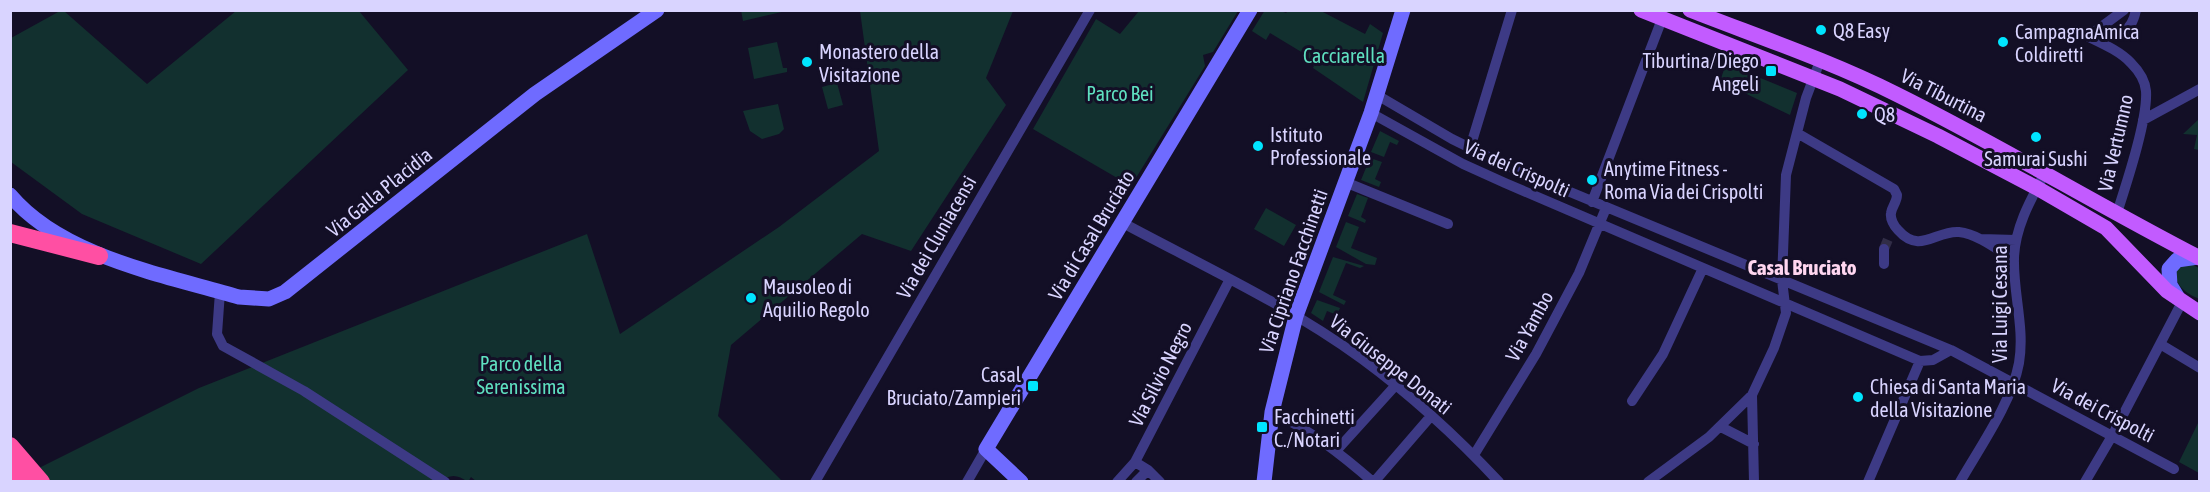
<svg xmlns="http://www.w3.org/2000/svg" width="2210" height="492" font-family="'Asap Condensed',sans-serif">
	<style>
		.green { fill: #12302f }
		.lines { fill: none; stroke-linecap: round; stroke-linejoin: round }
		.street-tunnel { stroke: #312d47; stroke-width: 10; stroke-dasharray: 10 5; stroke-linecap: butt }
		.street { stroke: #3d3a85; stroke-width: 10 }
		.secondary { stroke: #6f6bff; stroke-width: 15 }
		.primary { stroke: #c25bff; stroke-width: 15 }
		.highway { stroke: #ff4fa3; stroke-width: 18 }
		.poi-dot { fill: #00e5ff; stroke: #130f26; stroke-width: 2 }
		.labels { text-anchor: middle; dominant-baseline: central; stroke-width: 6; stroke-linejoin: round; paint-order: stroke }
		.poi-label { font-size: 20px; fill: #d9d4ff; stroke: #130f26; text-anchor: start }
		.park-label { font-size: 20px; fill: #5fe0c0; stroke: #130f26 }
		.street-label { font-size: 20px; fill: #d9d4ff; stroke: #130f26 }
		.neighbourhood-label { font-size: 21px; font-weight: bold; fill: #ffd6f0; stroke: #130f26 }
	</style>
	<rect width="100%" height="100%" fill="#130f26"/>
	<!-- green -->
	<path class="green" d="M741,10H786V11L743,21Z
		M1265,10L1281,11L1286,13L1288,11H1321L1365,34L1370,24L1383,33L1363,102L1313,68L1314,66L1305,61L1308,56L1270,33L1266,40L1252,31Z
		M60,11H64L147,84L236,11H359L408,70L201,264L82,214L11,162V38Z
		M860,11H1013L986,78L1006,105L911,251L862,234L731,345L718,416L782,481L477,482L471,477L468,482C457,474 450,474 439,482H11L199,388L587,234L620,334L779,227L879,151Z
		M1139,11H1238L1213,52L1203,55L1205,66L1131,186L1033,129L1096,19L1120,34Z
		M777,42L783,68H787V72L754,79L748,48Z
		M1726,64L1797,93L1790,115L1720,81Z
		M837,83L843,105L828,109L822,87Z
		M778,104L784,129L779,134L762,139L750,131L743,111Z
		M2199,119V150L2194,149L2197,135L2183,134Z
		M1380,131L1399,141L1397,145L1390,142L1384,157L1371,152Z
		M1370,158L1382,162L1375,179L1381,182L1379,187L1361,180Z
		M1357,194L1368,198L1361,217L1366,220L1365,223L1348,216Z
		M1266,208L1296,225L1284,246L1254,229Z
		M1346,222L1359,227L1351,248L1377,258L1375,265L1366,264L1336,247Z
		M1333,257L1364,266L1360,268L1346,263L1333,295L1346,301L1344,305L1319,292Z
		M2187,262L2199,268V299C2186,293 2174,286 2176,269Z
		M1317,300L1340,308L1337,315L1327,311L1323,321L1311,313Z
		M2199,421V473L2179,462Z"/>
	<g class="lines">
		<!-- street-tunnel -->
		<path class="street-tunnel" d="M1884,249L1889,237"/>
		<!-- street -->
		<path class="street" d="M2075,30C2093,40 2117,48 2131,63C2139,71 2145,80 2146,91C2148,119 2126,185 2117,213
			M2096,31C2118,36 2131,35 2136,10
			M2093,33L2124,10
			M1377,95L1452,139L1505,165L1951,350L2174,469
			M1371,113L1463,164L1505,183L1920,361L1933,360L1951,350
			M2143,120L2200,89
			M1797,133L1894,189L1897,195C1897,202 1892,206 1891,213C1890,219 1894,226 1898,230C1920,255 1936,230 1959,232C1978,234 1998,250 2014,260
			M1470,148L1512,10
			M1345,182L1448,224
			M1592,202L1662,19
			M1123,223C1203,266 1288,305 1362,359C1411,395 1457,437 1499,482
			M1981,239L2016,240
			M1884,264V249
			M220,292L217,334L223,346L304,391L445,482
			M2160,344L2200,368
			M1752,395L1754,482
			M1632,401L1663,354L1703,268
			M1272,412C1310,430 1341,454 1373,482
			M1721,427L1754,444
			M1337,450L1395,386
			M1474,455L1536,354L1579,273L1606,208
			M1135,462L1148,470L1160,482
			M815,482L1090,10
			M967,482L986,449
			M1117,482L1135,462L1230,279
			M1136,482L1148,470
			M1374,482L1431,416
			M1648,482L1709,437L1752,395L1774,348L1786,313L1782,280L1786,175L1806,98L1820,61
			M1868,482L1920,361
			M1960,482C1980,447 2012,402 2019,363C2025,328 2013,293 2014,258C2015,227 2031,199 2045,173
			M2085,482L2112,436L2182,302"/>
		<!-- secondary -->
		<path class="secondary" d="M10,195C62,257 165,275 239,297L269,299L285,292L535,94L657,10
			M2178,298L2170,285L2169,269L2177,260L2198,257
			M1021,482L986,449L1250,10
			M1264,482L1272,412L1296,316L1371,113L1403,10"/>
		<!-- primary -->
		<path class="primary" d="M1641,10L1840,89L1938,136L2037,188L2106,228L2167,291L2200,313
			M1690,10C1759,37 1830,61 1896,94C1999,145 2097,205 2200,258"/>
		<!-- highway -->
		<path class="highway" d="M10,233L99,256
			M10,446L41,482
			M10,469L21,482"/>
	</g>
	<!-- markers -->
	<g class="poi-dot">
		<circle cx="1821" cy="30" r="6"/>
		<circle cx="2003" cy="42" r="6"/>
		<circle cx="807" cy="62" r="6"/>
		<rect x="1765" y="65" width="12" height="12" rx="3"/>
		<circle cx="1862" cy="114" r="6"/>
		<circle cx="2036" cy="137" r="6"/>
		<circle cx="1258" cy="146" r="6"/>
		<circle cx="1592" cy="180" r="6"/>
		<circle cx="751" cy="298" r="6"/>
		<rect x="1027" y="380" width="12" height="12" rx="3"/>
		<circle cx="1858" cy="397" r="6"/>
		<rect x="1256" y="421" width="12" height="12" rx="3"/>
	</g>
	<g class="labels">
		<!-- poi labels -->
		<g class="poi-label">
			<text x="1833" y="30">Q8 Easy</text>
			<text x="2015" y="31">CampagnaAmica<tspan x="2015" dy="23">Coldiretti</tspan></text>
			<text x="819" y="51">Monastero della<tspan x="819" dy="23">Visitazione</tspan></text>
			<text x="1759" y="60" text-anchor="end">Tiburtina/Diego<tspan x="1759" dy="23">Angeli</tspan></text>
			<text x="1874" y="114">Q8</text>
			<text x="1270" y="134">Istituto<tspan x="1270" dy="23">Professionale</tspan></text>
			<text x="2036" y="158" text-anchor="middle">Samurai Sushi</text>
			<text x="1604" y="168">Anytime Fitness -<tspan x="1604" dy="23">Roma Via dei Crispolti</tspan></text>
			<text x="763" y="286">Mausoleo di<tspan x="763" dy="23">Aquilio Regolo</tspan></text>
			<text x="1021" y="374" text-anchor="end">Casal<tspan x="1021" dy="23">Bruciato/Zampieri</tspan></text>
			<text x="1870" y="386">Chiesa di Santa Maria<tspan x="1870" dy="23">della Visitazione</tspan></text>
			<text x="1274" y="416">Facchinetti<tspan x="1274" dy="23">C./Notari</tspan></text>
		</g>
		<!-- park labels -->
		<g class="park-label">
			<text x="1344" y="55">Cacciarella</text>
			<text x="1120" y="93">Parco Bei</text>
			<text x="521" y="363">Parco della<tspan x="521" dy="23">Serenissima</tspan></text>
		</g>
		<!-- street labels -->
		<g class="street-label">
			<text transform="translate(1944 95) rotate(27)">Via Tiburtina</text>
			<text transform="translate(2115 143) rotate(-77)">Via Vertumno</text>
			<text transform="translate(1517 168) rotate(24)">Via dei Crispolti</text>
			<text transform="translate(379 192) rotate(-39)">Via Galla Placidia</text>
			<text transform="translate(1091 235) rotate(-59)">Via di Casal Bruciato</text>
			<text transform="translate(936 237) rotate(-60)">Via dei Cluniacensi</text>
			<text transform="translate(1293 271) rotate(-71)">Via Cipriano Facchinetti</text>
			<text transform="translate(1999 304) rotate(-90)">Via Luigi Cesana</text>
			<text transform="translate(1529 326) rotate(-61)">Via Yambo</text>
			<text transform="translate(1391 364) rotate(38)">Via Giuseppe Donati</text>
			<text transform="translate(1160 374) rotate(-63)">Via Silvio Negro</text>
			<text transform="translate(2103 410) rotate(28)">Via dei Crispolti</text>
		</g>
		<!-- neighbourhood labels -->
		<g class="neighbourhood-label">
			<text x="1802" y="267">Casal Bruciato</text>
		</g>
	</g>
	<!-- border -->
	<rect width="2210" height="492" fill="none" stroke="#d9d4ff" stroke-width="24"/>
</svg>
